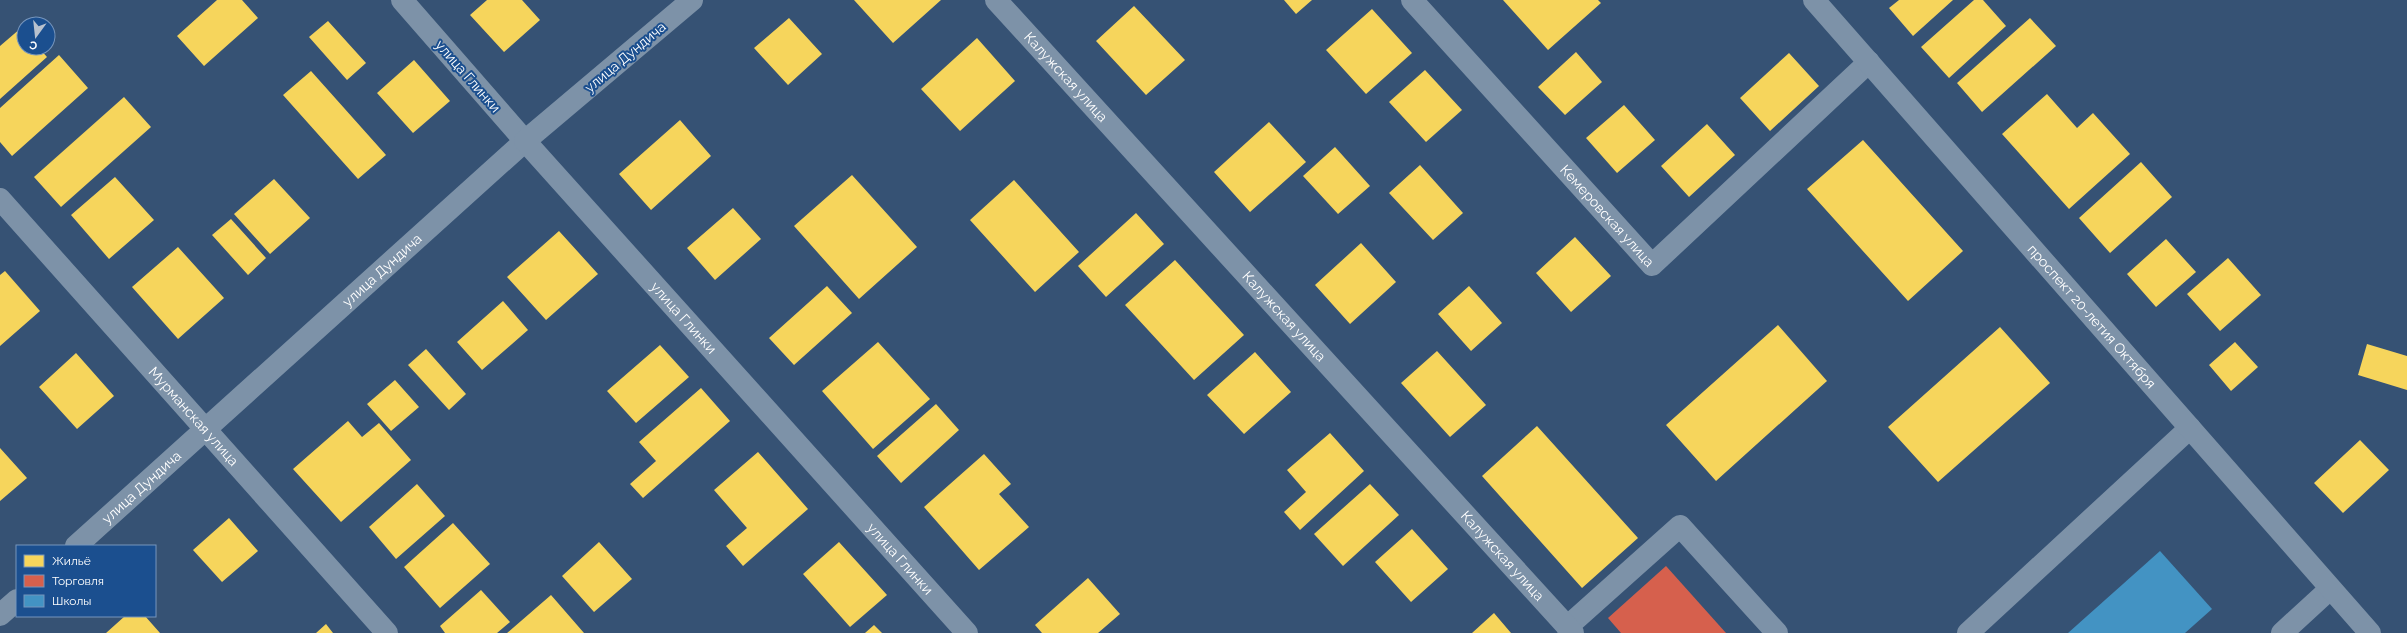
<svg xmlns="http://www.w3.org/2000/svg" width="2407" height="633" font-family="Raleway,sans-serif">
	<style>
		.homes { fill: #f6d55c }
		.shops { fill: #d6604d }
		.schools { fill: #4393c3 }
		.lines { fill: none; stroke-linecap: round; stroke-linejoin: round }
		.service { stroke: #7d92a8; stroke-width: 22 }
		.minor { stroke: #7d92a8; stroke-width: 22 }
		.tertiary { stroke: #7d92a8; stroke-width: 22 }
		.labels { text-anchor: middle; dominant-baseline: central; stroke-width: 4; stroke-linejoin: round; paint-order: stroke }
		.street-label { font-size: 14px; fill: #fff; stroke: #1b4f8f }
	</style>
	<rect width="100%" height="100%" fill="#365274"/>
	<!-- homes -->
	<path class="homes" d="M217,0H242L258,18L204,66L177,36Z
		M487,0H522L540,20L504,52L470,15Z
		M854,0H941L893,43Z
		M1284,0H1312L1296,14Z
		M1503,0H1598L1601,3L1548,50Z
		M1899,0H1953L1913,36L1889,8Z
		M1974,0H1983L2006,26L1949,78L1921,47Z
		M1134,6L1185,60L1146,95L1096,41Z
		M1372,9L1412,53L1366,94L1326,50Z
		M789,18L822,54L788,85L754,48Z
		M2030,18L2056,46L1982,112L1957,83Z
		M328,21L366,63L347,80L309,37Z
		M21,28L24,31V48H39L47,57L0,99V46Z
		M977,38L1015,81L960,131L921,89Z
		M1576,52L1602,82L1565,115L1538,87Z
		M1789,53L1819,86L1770,131L1740,98Z
		M59,55L88,88L12,156L0,142V108Z
		M414,60L450,101L413,133L377,93Z
		M1425,70L1462,110L1426,142L1389,102Z
		M311,71L386,155L358,179L283,95Z
		M2047,94L2077,128L2093,113L2130,154L2069,209L2002,134Z
		M124,97L151,127L61,207L34,177Z
		M1624,105L1655,140L1617,173L1586,138Z
		M680,120L711,156L651,210L619,174Z
		M1269,122L1306,162L1250,212L1214,172Z
		M1707,124L1735,155L1689,197L1661,166Z
		M1863,140L1963,251L1908,301L1807,189Z
		M1335,147L1370,186L1338,214L1303,176Z
		M2141,162L2172,197L2110,253L2079,218Z
		M1420,165L1463,213L1433,240L1389,193Z
		M852,175L917,247L859,299L794,226Z
		M115,177L154,220L109,259L71,215Z
		M274,179L310,218L270,254L234,214Z
		M1014,180L1079,252L1035,292L970,220Z
		M733,208L761,239L715,280L687,248Z
		M1136,213L1164,244L1106,297L1078,266Z
		M231,219L266,258L248,275L212,235Z
		M559,231L598,274L546,320L507,277Z
		M1575,237L1611,276L1571,312L1536,273Z
		M2166,239L2196,272L2156,307L2127,274Z
		M1361,243L1396,282L1350,324L1315,285Z
		M178,247L224,298L178,339L132,287Z
		M2228,258L2261,295L2220,331L2187,294Z
		M1175,260L1244,335L1194,380L1125,305Z
		M5,271L40,311L0,346V275Z
		M827,286L852,313L794,365L769,338Z
		M1469,286L1502,323L1471,351L1438,314Z
		M503,301L528,330L482,370L457,342Z
		M1778,325L1827,381L1716,481L1666,425Z
		M2000,327L2050,383L1938,482L1888,427Z
		M878,342L930,399L873,449L822,391Z
		M2235,342L2258,367L2231,391L2209,365Z
		M2367,344L2407,356V390L2358,375Z
		M660,345L689,377L636,423L607,391Z
		M426,349L466,394L449,410L408,365Z
		M1437,351L1486,405L1450,437L1401,383Z
		M1255,352L1291,392L1244,434L1207,395Z
		M76,353L114,396L77,429L39,387Z
		M395,380L419,407L391,431L367,404Z
		M701,388L730,421L643,498L630,484L656,461L639,442Z
		M936,404L959,430L901,483L877,456Z
		M348,421L362,437L379,423L411,460L341,522L293,469Z
		M1537,426L1638,538L1582,588L1482,476Z
		M1330,433L1364,471L1300,530L1284,512L1306,492L1287,470Z
		M2360,440L2389,470L2343,513L2314,483Z
		M0,448L27,478L0,501Z
		M758,452L808,509L743,566L726,546L747,528L714,490Z
		M984,454L1011,484L999,494L1029,527L979,570L924,507Z
		M417,484L445,516L396,559L369,527Z
		M1370,484L1399,515L1343,566L1314,534Z
		M229,518L258,551L222,582L193,550Z
		M453,523L490,564L440,608L404,567Z
		M1412,529L1448,569L1411,602L1375,562Z
		M599,542L632,579L594,612L562,576Z
		M839,542L887,595L850,627L803,574Z
		M1088,578L1120,614L1098,633H1042L1035,625Z
		M481,590L510,622L497,633H445L440,626Z
		M551,595L584,633H507Z
		M1494,613L1511,633H1472Z
		M125,616H145L160,633H106Z
		M326,624L333,633H316Z
		M874,625L882,633H865Z"/>
	<!-- shops -->
	<path class="shops" d="M1666,566L1726,633H1621L1608,618Z"/>
	<!-- schools -->
	<path class="schools" d="M2160,551L2212,609L2185,633H2068Z"/>
	<g class="lines">
		<!-- service -->
		<path class="service" d="M1567,627L1680,526L1777,633
			M1968,633L2190,428"/>
		<!-- minor -->
		<g class="minor">
			<path id="s1" d="M996,0L1573,633"/>
			<path id="s2" d="M1412,0L1652,265L1869,62"/>
			<path id="s3" d="M0,199L387,633"/>
			<path id="s4" d="M76,546L525,141L402,0"/>
			<path d="M0,615L17,600"/>
			<path d="M2282,633L2330,589"/>
		</g>
		<!-- tertiary -->
		<g class="tertiary">
			<path id="s5" d="M692,0L525,141L967,633"/>
			<path id="s6" d="M1814,0L2370,633"/>
		</g>
	</g>
	<g class="labels">
		<!-- street labels -->
		<g class="street-label">
			<text transform="translate(625 57) rotate(-40)">улица Дундича</text>
			<text transform="translate(468 76) rotate(49)">улица Глинки</text>
			<text stroke="none"><textPath href="#s1" startOffset="104">Калужская улица</textPath></text>
			<text stroke="none"><textPath href="#s2" startOffset="291">Кемеровская улица</textPath></text>
			<text stroke="none"><textPath href="#s4" startOffset="412">улица Дундича</textPath></text>
			<text stroke="none"><textPath href="#s6" startOffset="421">проспект 20-летия Октября</textPath></text>
			<text stroke="none"><textPath href="#s5" startOffset="456">улица Глинки</textPath></text>
			<text stroke="none"><textPath href="#s1" startOffset="428">Калужская улица</textPath></text>
			<text stroke="none"><textPath href="#s3" startOffset="291">Мурманская улица</textPath></text>
			<text stroke="none"><textPath href="#s4" startOffset="88">улица Дундича</textPath></text>
			<text stroke="none"><textPath href="#s1" startOffset="752">Калужская улица</textPath></text>
			<text stroke="none"><textPath href="#s5" startOffset="780">улица Глинки</textPath></text>
		</g>
	</g>
	<!-- legend -->
	<rect x="16" y="545" width="140" height="72" fill="#1b4f8f" stroke="#7695bc"/>
	<rect x="24" y="555" width="20" height="12" fill="#f6d55c" stroke="#7695bc"/>
	<text x="52" y="565" font-size="12" fill="#ffffff">Жильё</text>
	<rect x="24" y="575" width="20" height="12" fill="#d6604d" stroke="#7695bc"/>
	<text x="52" y="585" font-size="12" fill="#ffffff">Торговля</text>
	<rect x="24" y="595" width="20" height="12" fill="#4393c3" stroke="#7695bc"/>
	<text x="52" y="605" font-size="12" fill="#ffffff">Школы</text>
	<!-- north arrow -->
	<g transform="translate(36 36) rotate(195)"><circle r="19" fill="#1b4f8f" stroke="#7695bc"/>
	<path d="M0-3L7 15L0 10L-7 15Z" fill="#b9c2ce"/>
	<text y="-6" font-size="11" font-weight="bold" text-anchor="middle" fill="#ffffff">С</text>
	</g>
</svg>
